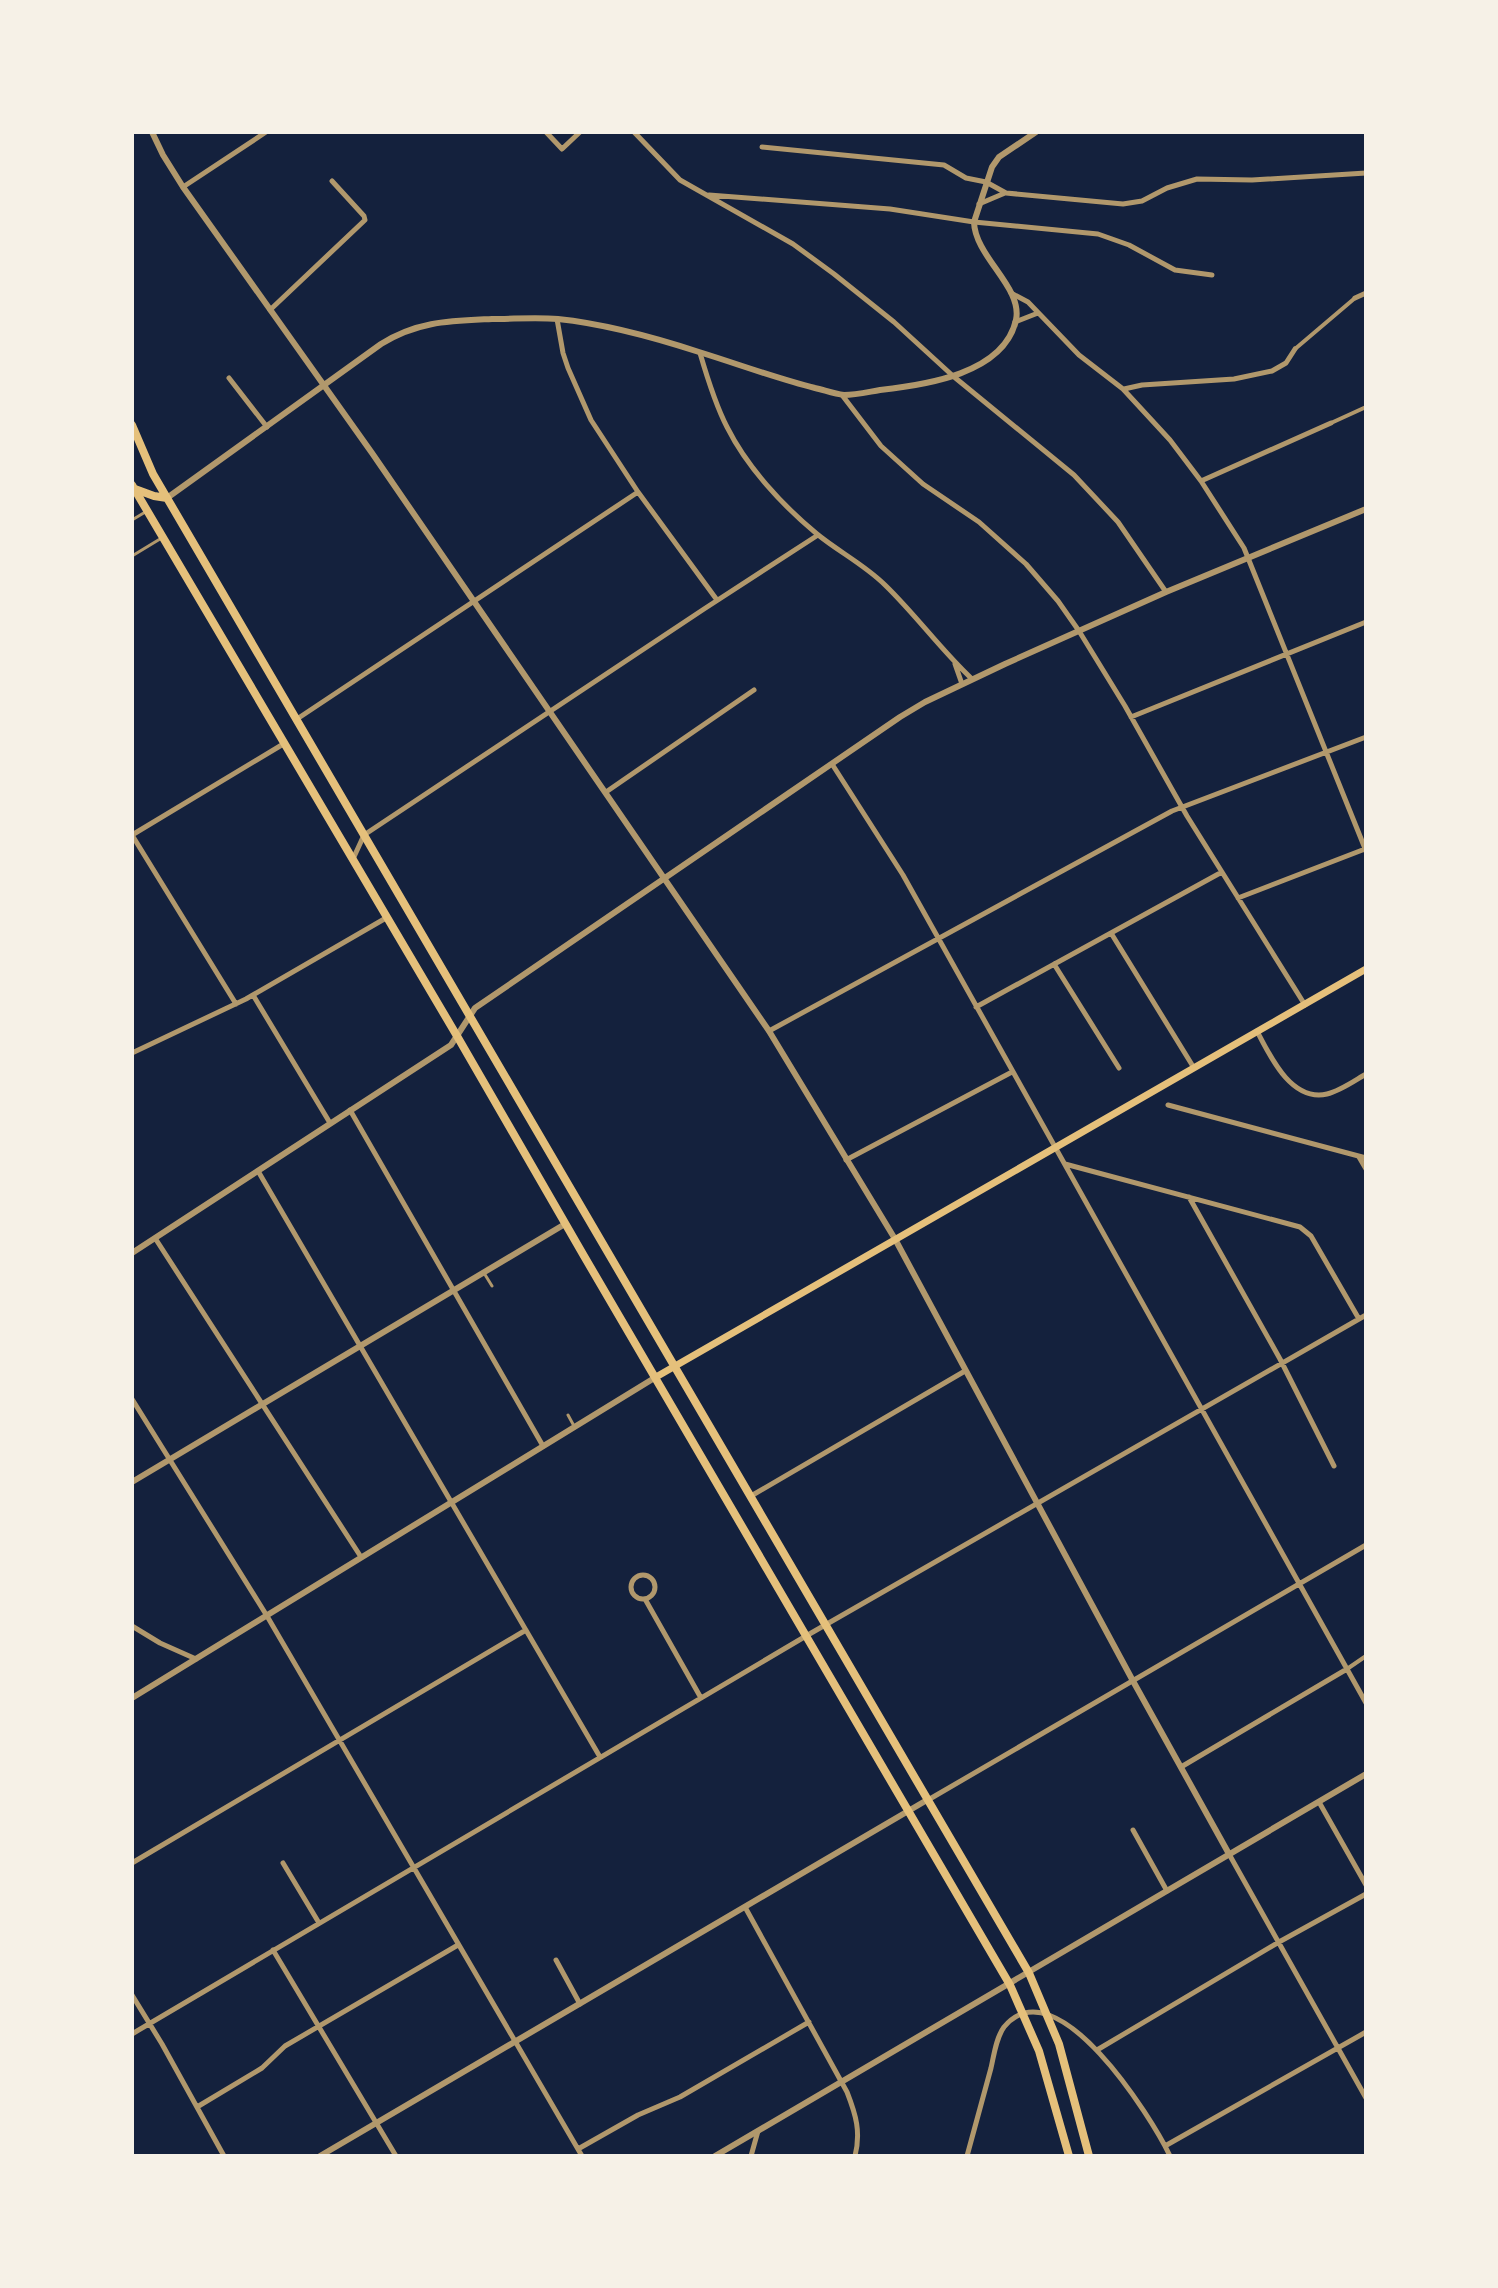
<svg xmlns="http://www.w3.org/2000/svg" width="1498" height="2288" font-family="Figtree,sans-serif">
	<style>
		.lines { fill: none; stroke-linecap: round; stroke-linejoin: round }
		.service { stroke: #b1986c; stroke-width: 3 }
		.pedestrian { stroke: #b1986c; stroke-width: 4 }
		.minor { stroke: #b1986c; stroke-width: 5 }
		.tertiary { stroke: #b1986c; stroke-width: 6 }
		.secondary { stroke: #e5c07b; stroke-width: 7 }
		.primary { stroke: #e5c07b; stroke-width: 8 }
	</style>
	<rect width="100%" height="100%" fill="#14213d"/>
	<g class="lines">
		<!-- service -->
		<path class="service" d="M132,520L147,511
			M132,556L160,539
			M484,1273L492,1286
			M568,1415L574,1426"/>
		<!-- pedestrian -->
		<path class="pedestrian" d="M1295,349L1355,298
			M1331,423L1366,407
			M1347,1669L1366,1656"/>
		<!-- minor -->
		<path class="minor" d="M546,132L562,149L580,132
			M634,132L680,180L793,244L834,274L894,322L953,376L1074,475L1118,522L1166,592
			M762,147L944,165L966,178L986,182L1006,193L1123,204L1142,201L1167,188L1197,179L1252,180L1366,173
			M183,187L266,132
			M709,195L890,209L974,222L1098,234L1129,245L1175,270L1212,275
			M979,204L1005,193
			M1011,293L1028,302L1079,355L1123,389L1170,440L1201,481L1244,548L1366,851
			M1355,298L1366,293
			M270,310L365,220L364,216L332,181
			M557,319L563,353L568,368L591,420L638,492L717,600
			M1015,322L1038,313
			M700,353C707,377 715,404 727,427C747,467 782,505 817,534C839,552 865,565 885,585C916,615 941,650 972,679
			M229,378L267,427
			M1124,389L1142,385L1234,379L1272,371L1286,363L1295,349
			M842,395L881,446L923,484L979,522L1026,564L1058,601L1079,631L1125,706L1187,816L1305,1005
			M1201,481L1331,423
			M955,664L962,684
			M1131,717L1366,622
			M297,719L638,492
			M832,764L903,875L1366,1703
			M606,792L754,690
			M132,835L236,1004
			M132,835L285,743
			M353,859L364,835L704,609L818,535
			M1238,898L1365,849
			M1111,933L1194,1068
			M1054,964L1119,1068
			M253,995L330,1123
			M976,1007L1222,872
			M769,1031L1172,811L1366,737
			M1257,1031C1270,1056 1291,1102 1327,1094C1340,1091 1354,1081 1366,1074
			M132,1053L246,999L386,918
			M1168,1105L1366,1158
			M350,1110L543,1446
			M1359,1157L1366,1169
			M846,1160L1012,1072
			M1065,1164L1300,1227L1311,1236L1359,1319
			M258,1171L600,1757
			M1189,1197L1280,1359L1334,1466
			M155,1238L361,1557
			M132,1399L267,1616L582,2156
			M751,1496L965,1371
			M631 1587a12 12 0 1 1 24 0a12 12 0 1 1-24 0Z
			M645,1599L701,1698
			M132,1626L160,1643L196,1659
			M1181,1767L1347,1669
			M928,1800L1366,1545
			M1319,1802L1366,1885
			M1133,1830L1167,1891
			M1229,1854L1366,2098
			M132,1863L526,1630
			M283,1863L319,1923
			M745,1907L847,2092C856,2115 861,2132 855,2156
			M273,1950L396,2156
			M556,1960L580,2004
			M132,1995L162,2044L224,2156
			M132,2034L806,1636L1366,1315
			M1097,2050L1279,1942L1366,1894
			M197,2107L262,2068L285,2046L458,1945
			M1165,2146L1366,2032
			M578,2149L638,2115L680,2097L809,2022
			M751,2156L758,2131
			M967,2156C975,2127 983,2097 991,2068C994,2055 996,2038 1004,2027C1056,1964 1152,2118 1170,2156"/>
		<!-- tertiary -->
		<path class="tertiary" d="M152,132L163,155L183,187L372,453L769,1031L895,1239L1133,1681L1229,1854
			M167,498L381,344C418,321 450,321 492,319C514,319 536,317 558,319C606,324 653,337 699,352C738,364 775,378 815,388C824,390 834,394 844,395C856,395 868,392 880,390C925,385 1004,374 1016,320C1023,287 975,257 974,222L992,167L999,157L1036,132
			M132,1253L451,1045L475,1008L900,717L925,702L1005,664L1166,592L1366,509
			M132,1482L565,1224
			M132,1698L656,1377
			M320,2156L927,1800
			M715,2156L1366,1774"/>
		<!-- secondary -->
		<path class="secondary" d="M656,1377L1366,969"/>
		<!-- primary -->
		<path class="primary" d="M132,425L153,474L1029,1973L1059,2044L1089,2156
			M132,485L457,1036L584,1256L1010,1985L1039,2051L1069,2156
			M135,489L154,496L167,498"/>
	</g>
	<!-- border -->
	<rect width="1498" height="2288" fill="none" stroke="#f6f1e7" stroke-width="268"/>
</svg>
